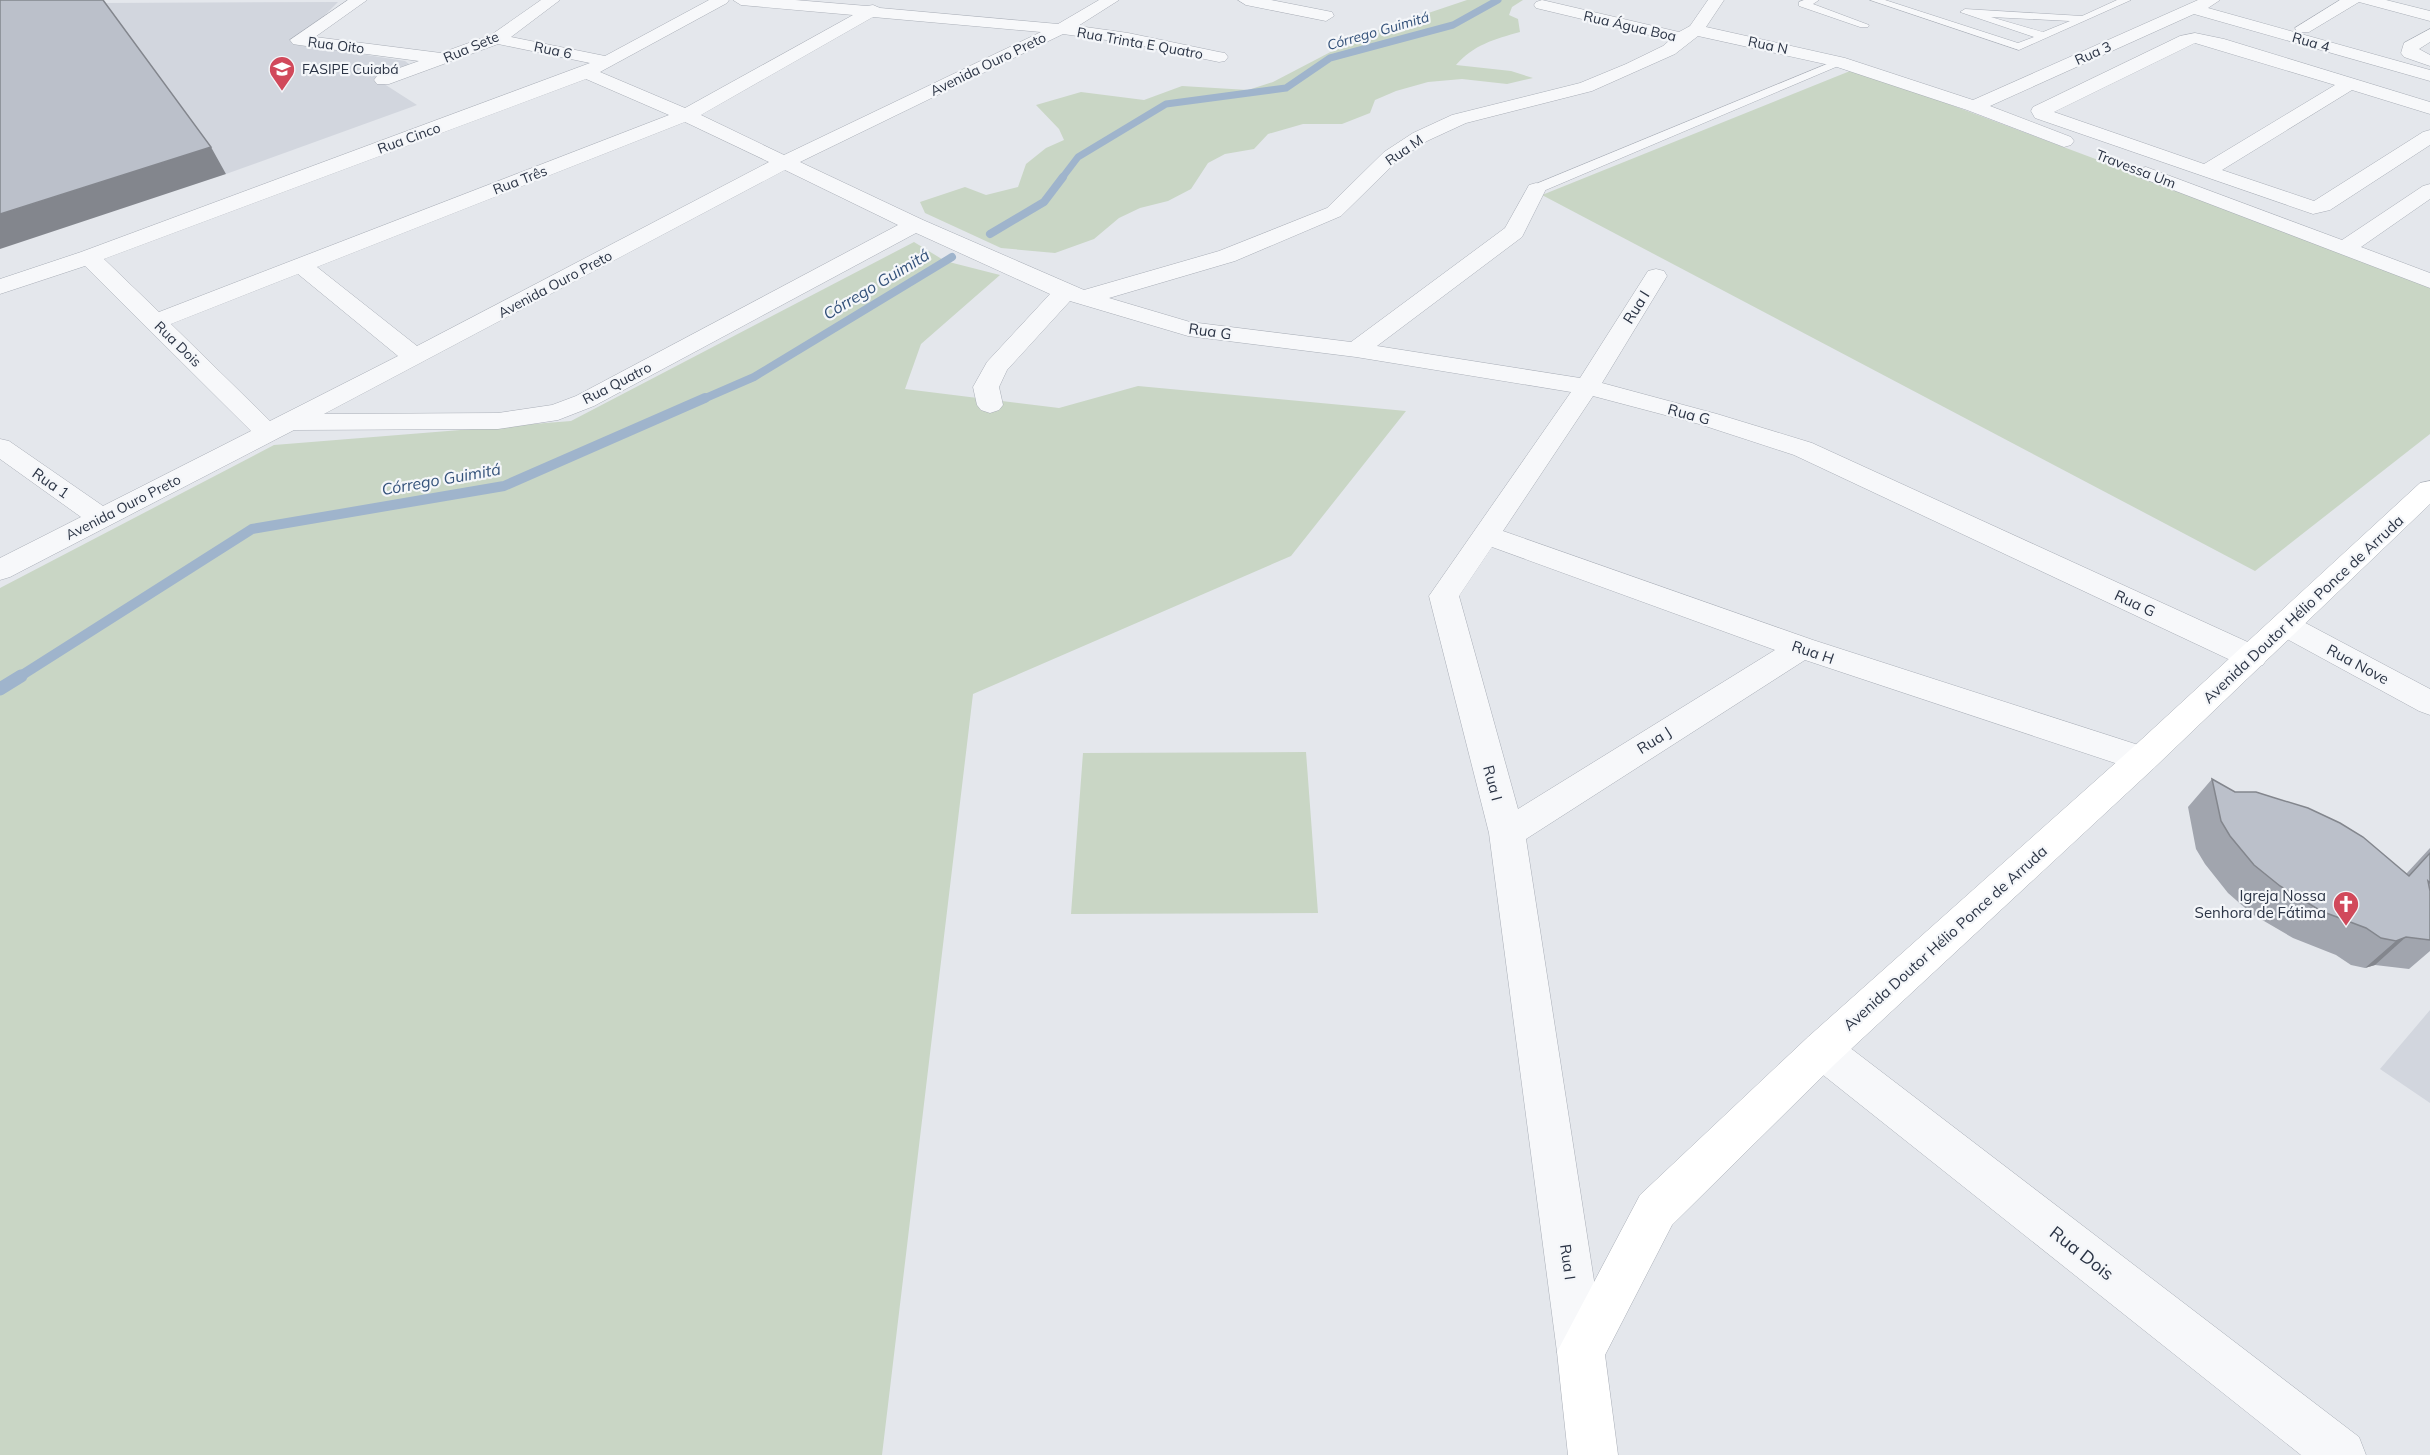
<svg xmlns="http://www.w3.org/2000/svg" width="2430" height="1455" font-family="Mulish,sans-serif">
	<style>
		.built { fill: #d2d6de }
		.green { fill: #c9d6c5 }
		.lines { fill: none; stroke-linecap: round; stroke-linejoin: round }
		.stream-far3 { stroke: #9fb4cc; stroke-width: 7 }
		.stream-far2 { stroke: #9fb4cc; stroke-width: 8 }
		.stream-far1 { stroke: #9fb4cc; stroke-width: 10 }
		.stream { stroke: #9fb4cc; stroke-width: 13 }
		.lane-casing { stroke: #a9aeb7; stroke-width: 1 }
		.street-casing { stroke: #a9aeb7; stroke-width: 1 }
		.secondary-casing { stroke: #a9aeb7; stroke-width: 1 }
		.lane { fill: #f7f8fa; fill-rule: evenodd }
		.street { fill: #f7f8fa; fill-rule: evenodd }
		.secondary { fill: #fff; fill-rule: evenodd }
		.wall { fill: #a1a5ae }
		.shaded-wall { fill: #83868d }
		.building { fill: #bbc0ca; stroke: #83868d; stroke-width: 1.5 }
		.labels { text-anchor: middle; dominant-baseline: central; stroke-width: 4.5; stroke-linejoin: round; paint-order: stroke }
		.far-street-label { font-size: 14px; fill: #2b3445; stroke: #f4f6f9 }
		.far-water-label { font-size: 14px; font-style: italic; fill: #34527a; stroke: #f4f6f9 }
		.far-poi-label { font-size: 14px; fill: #2b3445; stroke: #f4f6f9; text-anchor: start }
		.street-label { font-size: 15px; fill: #2b3445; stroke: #f4f6f9 }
		.poi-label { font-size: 15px; fill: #2b3445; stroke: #f4f6f9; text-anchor: end }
		.water-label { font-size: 16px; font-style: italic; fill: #34527a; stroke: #f4f6f9 }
		.near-street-label { font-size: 18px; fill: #2b3445; stroke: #f4f6f9 }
	</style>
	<rect width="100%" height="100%" fill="#e4e7ec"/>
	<!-- built -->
	<path class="built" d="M338,2L296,44L405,61L413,67L378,80L417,105L226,174L101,3Z
		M2430,1010V1103L2380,1069Z"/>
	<!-- green -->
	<path class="green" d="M1467,0H1523L1512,7L1509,15L1518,19L1520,32C1495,39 1473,45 1456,65L1511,71L1533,78L1507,84L1462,79L1428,82L1396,91L1375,100L1370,113L1342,124H1303L1268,134L1254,149L1225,154L1208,163L1191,189L1168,201L1140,208L1119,218L1094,239L1055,253L1001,248L925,213L920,202L965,187L986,195L1018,187L1026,164L1046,148L1064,140L1059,129L1036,105L1081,92L1144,100L1182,86L1248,90L1273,82L1363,35Z
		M1855,69L2430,284V434L2255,571L1542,195Z
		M914,242L945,261L1000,275L921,344L905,389L1059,408L1138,386L1406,411L1291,556L973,694L882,1455H0V588L274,445L571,421Z
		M1306,752L1318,913L1071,914L1083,753Z"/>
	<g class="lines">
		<!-- stream-far3 -->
		<path class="stream-far3" d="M1062,178L1078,157L1166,104L1286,88L1330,58L1453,25L1498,0"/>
		<!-- stream-far2 -->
		<path class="stream-far2" d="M990,234L1044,202L1063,177
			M701,400L754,377L952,257"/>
		<!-- stream-far1 -->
		<path class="stream-far1" d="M19,677L252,529L504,486L705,398"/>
		<!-- stream -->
		<path class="stream" d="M0,689L21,676"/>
		<!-- lane casing -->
		<g class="lane-casing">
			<path id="lane" d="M1804,0H1819L1813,4L1869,25L1868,27H1860L1799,6V2Z
				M1870,0H1885L2018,43L2034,37L1960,12L1965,9L2082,16L2117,0H2131L2019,50ZM1991,17L2070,21L2043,32Z
				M1839,59L1843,60V64L1541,192L1536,193L1529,189L1531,186Z"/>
		</g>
		<!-- street casing -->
		<g class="street-casing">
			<path id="street" d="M348,0H367L315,37L441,53L491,35L541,0H560L511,37L605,56L709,0H729L727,3L600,72L685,108L853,15L741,5L733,0H795L867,6L873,5L880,8L1058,24L1099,0H1119L1078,26L1128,33L1219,52L1225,53L1228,57L1225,61L1219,62L1128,43L1063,34L800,162L923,220L1084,290L1219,251L1327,208L1384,152L1413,133L1452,115L1580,83L1626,64L1663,46L1670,40L1536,8L1534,5L1536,2L1542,0L1679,32L1690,26L1708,0H1724L1706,27L1845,58L1973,100L2198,0H2220L2208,8L2430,70V81L2194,14L1990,106L2071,137L2074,141L2071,145L2064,147L1967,110L1834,66L1698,36L1675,54L1592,91L1466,123L1427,141L1398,160L1341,216L1235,261L1109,298L1190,322L1351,342L1505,228L1529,185L1536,183L1543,185L1546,189L1522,237L1377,346L1580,378L1648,271L1656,269L1664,271L1667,276L1602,383L1717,414L1812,443L2263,649L2268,657L2263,665L2252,668L2241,665L1794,455L1699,424L1593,396L1503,531L1813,640L2154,750L2159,759L2154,768L2142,772L1805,660L1526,839L1605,1352L1598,1369L1581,1376L1564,1369L1557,1352L1489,833L1429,596L1571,392L1356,357L1188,336L1070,301L1007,370L999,387L1003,405L999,410L990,413L981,410L977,405L973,387L987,362L1050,294L916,233L594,406L558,420L498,429L294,430L10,577L0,580V558L81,517L0,459V439L9,441L103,506L251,431L85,266L0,294V279L81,252L590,63L498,44L389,84H377L374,80L377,76L419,61L299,45L293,44L290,40ZM873,17L1041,32L784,155L701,115ZM586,79L669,115L159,312L104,259ZM685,122L769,162L417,346L317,267ZM785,170L898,225L576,396L552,405L498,413L324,414ZM298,274L398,356L270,421L171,324ZM1492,547L1775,650L1518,809L1459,596Z
				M1238,0H1271L1332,12L1334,16L1326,21L1246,5Z
				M2340,0H2386L2430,11V21L2359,2L2309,32H2297L2295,28Z
				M2430,29V42L2419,49L2430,55V66L2404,57L2401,53L2404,43Z
				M2195,33L2224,39L2430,102V114L2352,90L2222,170L2314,201L2423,132L2430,130V145L2330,210L2313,214L2035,118L2031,111L2033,107L2180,36ZM2195,43L2335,85L2204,164L2054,112Z
				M2146,167L2342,240L2423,186L2430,184V199L2361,247L2430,273V288L2139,177L2136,173L2139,169Z
				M2287,616L2298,619L2430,689V715L2419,711L2276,633L2272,626L2276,619Z
				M1822,1032L1836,1037L2359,1437L2366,1455H2301L1808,1063L1802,1050L1808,1037Z"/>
		</g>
		<!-- secondary casing -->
		<g class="secondary-casing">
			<path id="secondary" d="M2430,481V504L2154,768L1836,1063L1672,1225L1605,1355L1618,1455H1568L1557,1352L1640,1195L1808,1037L2130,750L2420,483Z"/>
		</g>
		<!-- lane -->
		<use href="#lane" class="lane"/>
		<!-- street -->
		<use href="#street" class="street"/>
		<!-- secondary -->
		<use href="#secondary" class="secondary"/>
	</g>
	<!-- wall -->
	<path class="wall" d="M2212,779L2235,792L2406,874L2430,848V951L2409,969L2375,965L2365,968L2351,965L2336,955L2293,938L2252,914L2228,893L2205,864L2196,849L2188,807Z"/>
	<!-- shaded-wall -->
	<path class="shaded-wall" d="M211,147L226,174L0,249V214Z
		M2406,937L2375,965L2365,968L2396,941Z"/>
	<!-- building -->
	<path class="building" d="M0,0H103L211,147L0,214Z
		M2212,779L2235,792H2256L2275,798L2308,808L2340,823L2363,837L2409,876L2430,853V883L2428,881L2430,891V940L2406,937L2396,941L2381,938L2366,928L2321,911L2280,886L2254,865L2230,836L2221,821Z"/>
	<!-- icons -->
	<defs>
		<g id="university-pin" transform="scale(1.35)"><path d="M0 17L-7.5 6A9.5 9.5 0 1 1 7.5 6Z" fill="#d1495b" stroke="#f4f6f9"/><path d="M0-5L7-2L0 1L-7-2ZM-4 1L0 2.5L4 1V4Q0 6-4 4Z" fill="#fff"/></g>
		<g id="church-pin" transform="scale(1.35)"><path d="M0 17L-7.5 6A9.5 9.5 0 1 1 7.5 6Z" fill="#d1495b" stroke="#f4f6f9"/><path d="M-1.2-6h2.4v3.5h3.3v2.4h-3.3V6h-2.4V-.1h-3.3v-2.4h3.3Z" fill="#fff"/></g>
	</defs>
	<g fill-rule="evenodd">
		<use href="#university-pin" x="282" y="69"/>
		<use href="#church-pin" x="2346" y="904"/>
	</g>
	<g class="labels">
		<!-- far-street labels -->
		<g class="far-street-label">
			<text transform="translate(1630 26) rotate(13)">Rua Água Boa</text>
			<text transform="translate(2311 42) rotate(16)">Rua 4</text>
			<text transform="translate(1140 43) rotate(10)">Rua Trinta E Quatro</text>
			<text transform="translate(336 45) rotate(7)">Rua Oito</text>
			<text transform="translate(1768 45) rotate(12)">Rua N</text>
			<text transform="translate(471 47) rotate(-23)">Rua Sete</text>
			<text transform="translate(553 50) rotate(12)">Rua 6</text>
			<text transform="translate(2093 53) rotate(-24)">Rua 3</text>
			<text transform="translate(988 64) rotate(-26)">Avenida Ouro Preto</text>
			<text transform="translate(409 138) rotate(-20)">Rua Cinco</text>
			<text transform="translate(1404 150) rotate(-35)">Rua M</text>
			<text transform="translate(2136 169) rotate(21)">Travessa Um</text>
			<text transform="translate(520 180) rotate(-21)">Rua Três</text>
			<text transform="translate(555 284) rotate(-28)">Avenida Ouro Preto</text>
			<text transform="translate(178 344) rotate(44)">Rua Dois</text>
			<text transform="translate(617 383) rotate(-27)">Rua Quatro</text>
			<text transform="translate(123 507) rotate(-27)">Avenida Ouro Preto</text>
		</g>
		<!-- far-water labels -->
		<g class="far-water-label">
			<text transform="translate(1378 31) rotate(-16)">Córrego Guimitá</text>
		</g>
		<!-- far-poi labels -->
		<g class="far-poi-label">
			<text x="302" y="69">FASIPE Cuiabá</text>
		</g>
		<!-- street labels -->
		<g class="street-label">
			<text transform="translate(1636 307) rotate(-58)">Rua I</text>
			<text transform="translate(1210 331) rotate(8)">Rua G</text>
			<text transform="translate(1689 414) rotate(15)">Rua G</text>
			<text transform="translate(51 483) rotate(35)">Rua 1</text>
			<text transform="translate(2135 603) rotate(25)">Rua G</text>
			<text transform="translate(2303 609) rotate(-43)">Avenida Doutor Hélio Ponce de Arruda</text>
			<text transform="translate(1813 652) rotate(19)">Rua H</text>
			<text transform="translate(2358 664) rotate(28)">Rua Nove</text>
			<text transform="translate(1654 740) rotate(-32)">Rua J</text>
			<text transform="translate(1493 783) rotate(75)">Rua I</text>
			<text transform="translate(1945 938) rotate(-42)">Avenida Doutor Hélio Ponce de Arruda</text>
			<text transform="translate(1568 1262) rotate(82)">Rua I</text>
		</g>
		<!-- poi labels -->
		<g class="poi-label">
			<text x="2326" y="895">Igreja Nossa<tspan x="2326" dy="17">Senhora de Fátima</tspan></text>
		</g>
		<!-- water labels -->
		<g class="water-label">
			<text transform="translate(876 284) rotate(-31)">Córrego Guimitá</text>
			<text transform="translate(441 479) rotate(-10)">Córrego Guimitá</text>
		</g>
		<!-- near-street labels -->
		<g class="near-street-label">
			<text transform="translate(2082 1253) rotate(38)">Rua Dois</text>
		</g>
	</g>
</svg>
